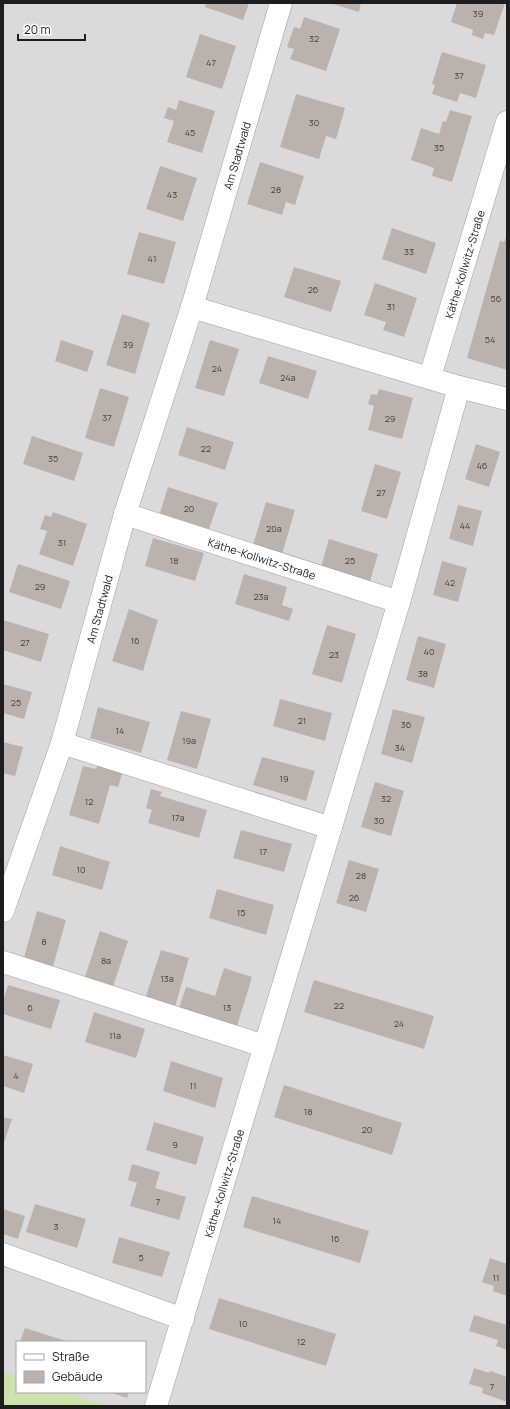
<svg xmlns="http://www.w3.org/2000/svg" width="510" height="1409" font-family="Manrope,sans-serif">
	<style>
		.residential { fill: #dbdada; fill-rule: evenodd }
		.grass { fill: #cde3ae }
		.building { fill: #bab2ad }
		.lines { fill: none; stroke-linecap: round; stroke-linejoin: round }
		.minor-casing { stroke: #9e9e9e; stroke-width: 23 }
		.minor { stroke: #fff; stroke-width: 22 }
		.labels { text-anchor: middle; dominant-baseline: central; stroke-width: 3; stroke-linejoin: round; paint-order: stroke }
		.number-label { font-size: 9px; fill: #444241 }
		.street-label { font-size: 11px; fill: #1d1d1d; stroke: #fff }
	</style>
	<rect width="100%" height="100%" fill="#ede9e4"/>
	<!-- residential -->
	<path class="residential" d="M3,3H507V1406H3ZM17,1342H145V1392H17Z"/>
	<!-- grass -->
	<path class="grass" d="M3,1372L17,1376V1392H66L110,1406H3Z"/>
	<!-- building -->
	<path class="building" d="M206,3H249L243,20L205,7Z
		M330,3H361L359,12Z
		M457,3H505L494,35L485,33L483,39L472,35L473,30L451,22Z
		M304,17L340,29L326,71L290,59L294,49L287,47L294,27L300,29Z
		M200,34L236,46L222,89L186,77Z
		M442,52L486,65L476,98L460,93L457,102L432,94L435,85L432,84Z
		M296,94L345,108L336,139L326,136L319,159L280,147Z
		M179,100L215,111L202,153L167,142L174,121L164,118L168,107L176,110Z
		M450,110L472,116L452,182L432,176L434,168L411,160L421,128L439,134L443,121L446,122Z
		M260,162L304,176L295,205L286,202L282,215L247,204Z
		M160,166L197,178L183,221L146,209Z
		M392,228L436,243L426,274L382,259Z
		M139,232L176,242L164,284L127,274Z
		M507,235V370L467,358L500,241L504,242Z
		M294,267L341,281L331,312L284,297Z
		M375,283L417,298L404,337L383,330L386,322L364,315Z
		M122,314L150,323L135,374L106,365Z
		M61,340L94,351L87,372L55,361Z
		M210,340L239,349L224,396L195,388Z
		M268,356L317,371L308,399L259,383Z
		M100,388L129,397L114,447L85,438Z
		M379,389L413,398L402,439L368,430L374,406L368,404L371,394L377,395Z
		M187,427L234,442L225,470L178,455Z
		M32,436L83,453L74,481L23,464Z
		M476,444L500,452L489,487L465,479Z
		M375,464L401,472L387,519L361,511Z
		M168,487L218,503L209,529L160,513Z
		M266,502L295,510L282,554L253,545Z
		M458,505L482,511L473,546L449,539Z
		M53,512L87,524L73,566L39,554L47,531L40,529L45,515L51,517Z
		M153,538L204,553L195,581L145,566Z
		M329,539L378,554L370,581L321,567Z
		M442,561L467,568L458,602L433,595Z
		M18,564L70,581L61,609L9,592Z
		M244,574L287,587L282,605L293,609L289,621L235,604Z
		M129,609L158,620L143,671L112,661Z
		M3,620L49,634L41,662L3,650Z
		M327,625L356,634L342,683L312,674Z
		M418,636L446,644L434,688L406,680Z
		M3,684L32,692L24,719L3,713Z
		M280,699L332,713L325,741L273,726Z
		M98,707L150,722L141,753L90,738Z
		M393,709L425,717L412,763L381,754Z
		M181,711L211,719L197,769L167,760Z
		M3,742L23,747L15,776L3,773Z
		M262,757L315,771L306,801L253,785Z
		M98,763L123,770L118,787L110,785L99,824L69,815L83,766L96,769Z
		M375,782L404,791L391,836L361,827Z
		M151,789L162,792L160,796L207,810L199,838L148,823L152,810L146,808Z
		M241,830L292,844L284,872L233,858Z
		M60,846L110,862L102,890L52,875Z
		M349,860L379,869L366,912L336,903Z
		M217,889L274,905L266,935L209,918Z
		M37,911L66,920L52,970L23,961Z
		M100,931L128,941L112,990L84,980Z
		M161,950L189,958L175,1007L145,999Z
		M224,968L252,977L237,1026L179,1008L186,987L215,996Z
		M314,980L434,1016L424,1049L304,1012Z
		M8,985L60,1000L51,1029L3,1014V1001Z
		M94,1012L145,1029L136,1058L85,1042Z
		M3,1055L33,1064L24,1093L3,1086Z
		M171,1061L223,1078L215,1108L163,1091Z
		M284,1085L402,1123L392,1155L274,1117Z
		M3,1117L12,1119L3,1146Z
		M154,1122L204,1137L196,1165L146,1150Z
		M132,1164L160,1172L155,1188L186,1197L179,1220L130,1206L137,1183L128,1180Z
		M252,1196L369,1231L360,1263L243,1227Z
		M35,1204L86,1219L77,1248L26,1232Z
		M3,1209L25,1216L18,1239L3,1234Z
		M119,1237L170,1252L162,1277L112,1263Z
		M490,1258L507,1264V1296L493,1291L494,1286L482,1282Z
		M219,1298L336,1334L326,1366L209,1329Z
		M474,1315L507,1325V1350L496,1346L498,1340L469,1331Z
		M25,1328L69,1342H20Z
		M474,1368L489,1373L490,1371L507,1377V1402L482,1393L483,1388L469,1384Z
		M109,1392H129L127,1398Z"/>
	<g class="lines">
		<!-- minor casing -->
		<g class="minor-casing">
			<g id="minor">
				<path d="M192,307L459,387L507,399"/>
				<path id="s1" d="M430,377L507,122"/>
				<path id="s2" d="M125,514L399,602"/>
				<path d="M62,743L331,828"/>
				<path id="s3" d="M3,911L62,743L125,514L192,307L281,3"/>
				<path d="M3,962L264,1046"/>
				<path d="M3,1254L183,1319"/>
				<path id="s4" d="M156,1406L399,602L459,387"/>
			</g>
		</g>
		<!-- minor -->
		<use href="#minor" class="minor"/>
	</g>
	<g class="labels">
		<!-- number labels -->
		<g class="number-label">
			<text x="478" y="13">39</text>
			<text x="314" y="38">32</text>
			<text x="211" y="62">47</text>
			<text x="459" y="75">37</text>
			<text x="314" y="122">30</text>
			<text x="190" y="132">45</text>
			<text x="439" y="147">35</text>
			<text x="276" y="189">28</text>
			<text x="172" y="194">43</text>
			<text x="409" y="251">33</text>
			<text x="152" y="258">41</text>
			<text x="313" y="289">26</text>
			<text x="496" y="298">56</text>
			<text x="391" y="306">31</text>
			<text x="490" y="339">54</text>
			<text x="128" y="344">39</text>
			<text x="217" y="368">24</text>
			<text x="288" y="377">24a</text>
			<text x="107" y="417">37</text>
			<text x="390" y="418">29</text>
			<text x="206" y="448">22</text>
			<text x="53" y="458">35</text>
			<text x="482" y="465">46</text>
			<text x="381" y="492">27</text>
			<text x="189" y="508">20</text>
			<text x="465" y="525">44</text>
			<text x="274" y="528">20a</text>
			<text x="62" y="542">31</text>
			<text x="174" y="560">18</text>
			<text x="350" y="560">25</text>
			<text x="450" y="582">42</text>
			<text x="40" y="586">29</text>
			<text x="261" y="596">23a</text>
			<text x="135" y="640">16</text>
			<text x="25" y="642">27</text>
			<text x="429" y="651">40</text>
			<text x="334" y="654">23</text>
			<text x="423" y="673">38</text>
			<text x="16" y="702">25</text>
			<text x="302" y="720">21</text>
			<text x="406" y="724">36</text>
			<text x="120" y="730">14</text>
			<text x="189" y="740">19a</text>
			<text x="400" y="747">34</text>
			<text x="284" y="778">19</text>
			<text x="386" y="798">32</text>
			<text x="89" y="801">12</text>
			<text x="178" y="817">17a</text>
			<text x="379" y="820">30</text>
			<text x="263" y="851">17</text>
			<text x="81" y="869">10</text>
			<text x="361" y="875">28</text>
			<text x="354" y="897">26</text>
			<text x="241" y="912">15</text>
			<text x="44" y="941">8</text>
			<text x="106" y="960">8a</text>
			<text x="167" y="978">13a</text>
			<text x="339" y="1005">22</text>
			<text x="30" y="1007">6</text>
			<text x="227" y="1007">13</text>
			<text x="399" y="1023">24</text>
			<text x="115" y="1035">11a</text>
			<text x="16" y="1075">4</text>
			<text x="193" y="1085">11</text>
			<text x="308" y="1111">18</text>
			<text x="367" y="1129">20</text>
			<text x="175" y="1144">9</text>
			<text x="158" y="1201">7</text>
			<text x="277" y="1220">14</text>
			<text x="56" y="1226">3</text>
			<text x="335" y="1238">16</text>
			<text x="141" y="1257">5</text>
			<text x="496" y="1277">11</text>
			<text x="243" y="1323">10</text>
			<text x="301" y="1341">12</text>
			<text x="492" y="1386">7</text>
		</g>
		<!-- street labels -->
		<g class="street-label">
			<text stroke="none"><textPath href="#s3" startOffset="791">Am Stadtwald</textPath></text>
			<text stroke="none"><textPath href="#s1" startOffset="118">Käthe-Kollwitz-Straße</textPath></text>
			<text stroke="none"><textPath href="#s2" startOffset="144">Käthe-Kollwitz-Straße</textPath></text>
			<text stroke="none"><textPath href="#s3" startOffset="317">Am Stadtwald</textPath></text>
			<text stroke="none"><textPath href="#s4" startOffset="233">Käthe-Kollwitz-Straße</textPath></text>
		</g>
	</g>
	<!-- border -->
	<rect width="510" height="1409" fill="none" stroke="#1d1d1d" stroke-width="8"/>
	<!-- legend -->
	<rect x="16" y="1341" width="130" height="52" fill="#ffffff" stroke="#a5a5a5"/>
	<rect x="24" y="1354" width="20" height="6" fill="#ffffff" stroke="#a5a5a5"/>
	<text x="52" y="1361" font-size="12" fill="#1d1d1d">Straße</text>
	<rect x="24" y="1371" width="20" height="12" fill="#bab2ad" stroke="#a5a5a5"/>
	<text x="52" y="1381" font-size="12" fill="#1d1d1d">Gebäude</text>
	<!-- scale -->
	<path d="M18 34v6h67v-6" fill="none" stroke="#1d1d1d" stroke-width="2"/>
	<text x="24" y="34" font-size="12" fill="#1d1d1d" stroke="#ffffff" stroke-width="3" paint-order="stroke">20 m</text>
</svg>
